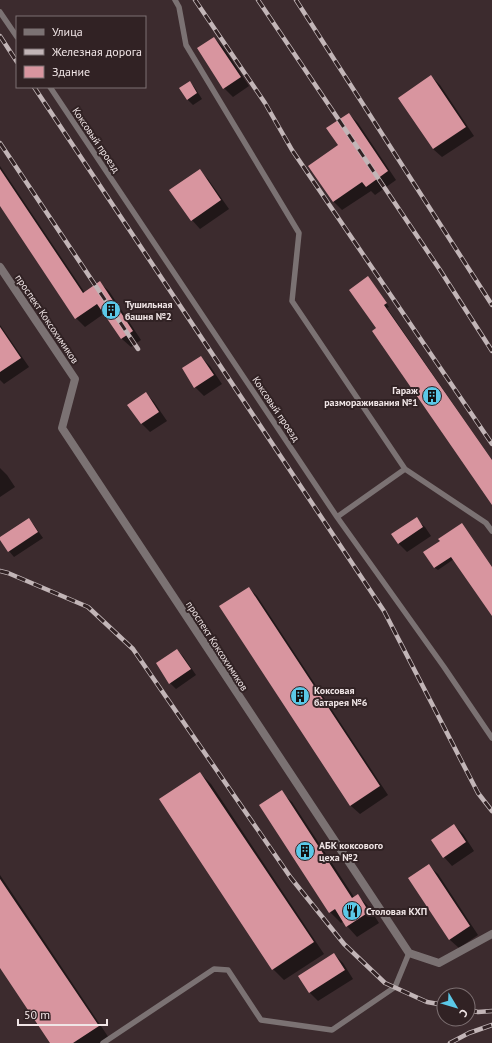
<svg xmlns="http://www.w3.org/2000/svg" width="492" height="1043" font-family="'PT Sans',sans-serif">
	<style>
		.shadow { fill: #0007 }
		.building { fill: #d8959f }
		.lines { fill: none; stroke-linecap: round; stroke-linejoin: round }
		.service { stroke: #7b7273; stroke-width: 5.5 }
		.minor { stroke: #7b7273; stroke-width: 8 }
		.rail-casing { stroke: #c2b5b7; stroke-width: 4.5 }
		.rail { stroke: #312224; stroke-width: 3; stroke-dasharray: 9; stroke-linecap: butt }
		.labels { text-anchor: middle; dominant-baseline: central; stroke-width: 4; stroke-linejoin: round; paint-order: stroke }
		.street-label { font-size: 10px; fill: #f0e5e6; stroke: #312224 }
		.poi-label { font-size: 10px; font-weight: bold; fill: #f0e5e6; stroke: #312224; text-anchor: start }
	</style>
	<rect width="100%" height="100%" fill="#3c2b2e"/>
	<!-- shadow -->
	<path class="shadow" d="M214,38L223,47L249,86L233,97L224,88Z
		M431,76L440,85L474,136L442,157L433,149Z
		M190,82L195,88L202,99L193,105L187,99Z
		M349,114L358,123L396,180L375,195L371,191L342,210L334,202L309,166L339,146Z
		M0,166L85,293L100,283L109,291L141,340L131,347L122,339L105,313L85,327L76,318L0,204Z
		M199,170L208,179L229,209L200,229L192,220Z
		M371,281L389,307L387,308L492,460V503L377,328Z
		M0,325L29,367L4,384L0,380Z
		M201,357L210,366L222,384L204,396L195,387L183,369Z
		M146,393L154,402L167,421L150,432L142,424L129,405Z
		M0,468L7,475L15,487L0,497Z
		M416,519L425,527L431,536L407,552L399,544L393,535Z
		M29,520L34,525L43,538L14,557L9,551Z
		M441,541L492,567V615L454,559L438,570L435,568L425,552Z
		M249,588L257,596L388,795L360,814L351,806L220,607Z
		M177,650L183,656L196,675L176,689L170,683Z
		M200,773L211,784L324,954L284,980L273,969Z
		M281,792L292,802L354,897L357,895L368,906L379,923L357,937L347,926L344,921L341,923L330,912L260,805Z
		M454,825L463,834L474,851L452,866L444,857Z
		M429,866L438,874L478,935L459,948L450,940L410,879Z
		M0,875L109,1038L101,1043H51L0,966Z
		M334,954L343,963L353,979L318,1001L310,993Z"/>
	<!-- building -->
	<path class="building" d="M214,37L241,77L223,89L197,48Z
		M431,75L466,127L433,149L398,98Z
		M190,81L197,93L187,100L179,88Z
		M349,113L388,171L366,187L362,182L333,202L308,166L338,145L326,128Z
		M0,169L83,293L100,281L133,331L121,339L97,304L75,319L0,206Z
		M200,169L221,200L191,221L169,190Z
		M368,276L387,303L384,305L492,460V505L372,331L376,328L349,290Z
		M0,327L21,358L0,372Z
		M201,356L214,375L194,388L182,368Z
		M146,392L159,412L141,424L127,405Z
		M417,517L423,527L398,544L391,534Z
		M29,518L38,532L8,552L0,540V537Z
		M462,523L492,567V616L451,557L434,568L423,552L440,541L438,539Z
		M249,587L380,786L350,806L219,606Z
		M177,649L191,669L169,684L156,663Z
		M200,772L314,942L272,970L159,799Z
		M282,790L352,898L358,894L369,912L346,927L335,909L329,913L259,805Z
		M454,824L466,842L443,858L431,840Z
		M429,864L470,926L449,940L408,878Z
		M0,879L99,1026L73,1043H50L0,968Z
		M334,953L345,970L309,993L298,976Z"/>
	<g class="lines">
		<!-- service -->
		<path class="service" d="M175,0L179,7L186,45L299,233L292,301L405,469L486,523L492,531
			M0,12L17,37
			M50,87L337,517L444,667L492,738
			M337,517L405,469
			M103,1043L214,969L228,970L261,1020L332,1030L395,987L409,953"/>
		<!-- minor -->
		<path class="minor" d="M0,267L75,379L62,428L409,953L439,963L492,934"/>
		<!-- rail casing -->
		<g class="rail-casing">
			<path id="rail" d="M195,0L265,103L292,150L492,444
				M258,0L440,270L492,351
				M296,0L492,305
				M0,36L17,62
				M34,87L384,611L478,793L492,811
				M0,143L138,349
				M0,571L8,573L88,607L133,649L291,878L344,944L385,983L427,1002L444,1005
				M468,1010L478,1012L492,1011
				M450,1043L469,1033L492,1025"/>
		</g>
		<!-- rail -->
		<use href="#rail" class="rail"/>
	</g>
	<!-- icons -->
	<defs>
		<g id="building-disc" transform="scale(1)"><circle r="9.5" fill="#5bc8e7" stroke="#312224"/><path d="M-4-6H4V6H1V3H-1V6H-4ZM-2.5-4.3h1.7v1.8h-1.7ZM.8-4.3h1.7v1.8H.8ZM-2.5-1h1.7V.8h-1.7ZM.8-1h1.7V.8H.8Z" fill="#111"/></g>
		<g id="restaurant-disc" transform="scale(1)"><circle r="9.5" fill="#5bc8e7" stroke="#312224"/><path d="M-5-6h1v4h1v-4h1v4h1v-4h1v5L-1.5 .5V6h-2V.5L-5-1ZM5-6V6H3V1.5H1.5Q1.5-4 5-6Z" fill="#111"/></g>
	</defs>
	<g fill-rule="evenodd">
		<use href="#building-disc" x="111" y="310"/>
		<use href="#building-disc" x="432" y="396"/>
		<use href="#building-disc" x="300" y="696"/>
		<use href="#building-disc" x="305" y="851"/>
		<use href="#restaurant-disc" x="352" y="911"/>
	</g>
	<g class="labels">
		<!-- street labels -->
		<g class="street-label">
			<text transform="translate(96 140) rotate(56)">Коксовый проезд</text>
			<text transform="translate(47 319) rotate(56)">проспект Коксохимиков</text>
			<text transform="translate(276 409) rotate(56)">Коксовый проезд</text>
			<text transform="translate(217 646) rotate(57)">проспект Коксохимиков</text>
		</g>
		<!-- poi labels -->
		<g class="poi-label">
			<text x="125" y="304">Тушильная<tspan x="125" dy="12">башня №2</tspan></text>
			<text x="418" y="390" text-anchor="end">Гараж<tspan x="418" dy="12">размораживания №1</tspan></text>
			<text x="314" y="690">Коксовая<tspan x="314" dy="12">батарея №6</tspan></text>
			<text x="319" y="845">АБК коксового<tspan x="319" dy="12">цеха №2</tspan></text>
			<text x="366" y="911">Столовая КХП</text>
		</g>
	</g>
	<!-- legend -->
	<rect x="16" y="16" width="130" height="72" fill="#312224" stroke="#7d7072"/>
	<rect x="24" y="29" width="20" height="6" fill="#7b7273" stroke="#7d7072"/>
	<text x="52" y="36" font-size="12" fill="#f0e5e6">Улица</text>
	<rect x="24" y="49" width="20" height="6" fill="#c2b5b7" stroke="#7d7072"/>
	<text x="52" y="56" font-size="12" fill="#f0e5e6">Железная дорога</text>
	<rect x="24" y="66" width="20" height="12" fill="#d8959f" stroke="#7d7072"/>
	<text x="52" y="76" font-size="12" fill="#f0e5e6">Здание</text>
	<!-- north arrow -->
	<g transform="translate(456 1007) rotate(128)"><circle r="19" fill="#312224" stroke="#7d7072"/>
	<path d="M0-3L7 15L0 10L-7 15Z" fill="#5bc8e7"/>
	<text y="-6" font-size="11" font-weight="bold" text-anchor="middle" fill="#f0e5e6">С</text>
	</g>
	<!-- scale -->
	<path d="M18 1019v6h89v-6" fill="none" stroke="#f0e5e6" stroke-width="2"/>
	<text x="24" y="1019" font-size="12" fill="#f0e5e6" stroke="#312224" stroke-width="3" paint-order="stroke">50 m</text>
</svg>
